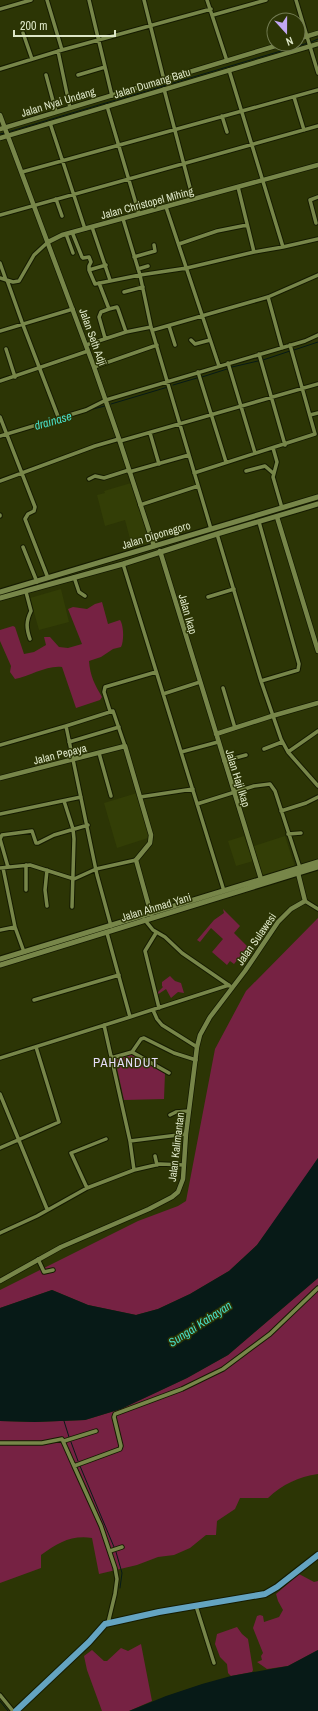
<svg xmlns="http://www.w3.org/2000/svg" width="318" height="1711" font-family="'Archivo Narrow',sans-serif">
	<style>
		.built { fill: #333e06 }
		.green { fill: #762243 }
		.water { fill: #071a17 }
		.lines { fill: none; stroke-linecap: round; stroke-linejoin: round }
		.stream { stroke: #071a17; stroke-width: 1 }
		.minor-casing { stroke: #151b00; stroke-width: 5.5 }
		.tertiary-casing { stroke: #151b00; stroke-width: 6 }
		.secondary-casing { stroke: #151b00; stroke-width: 7 }
		.trunk-casing { stroke: #151b00; stroke-width: 8 }
		.minor { stroke: #778649; stroke-width: 3.5 }
		.tertiary { stroke: #778649; stroke-width: 4.5 }
		.secondary { stroke: #778649; stroke-width: 5 }
		.trunk { stroke: #64a4c1; stroke-width: 6 }
		.labels { text-anchor: middle; dominant-baseline: central; stroke-width: 3; stroke-linejoin: round; paint-order: stroke }
		.street-label { font-size: 11px; fill: #dde6c7; stroke: #2c3505 }
		.water-label { font-size: 12px; font-style: italic; fill: #49dec7; stroke: #2c3505 }
		.quarter-label { font-size: 13px; letter-spacing: 1px; fill: #e6ddfa; stroke: #2c3505 }
	</style>
	<rect width="100%" height="100%" fill="#2c3505"/>
	<!-- built -->
	<path class="built" d="M131,483L152,544L133,550L125,520L105,526L97,495L105,493L104,491Z
		M61,589L69,622L39,630L30,598Z
		M137,793L151,837L117,848L104,803Z
		M244,836L248,848L285,836L295,867L263,877L257,860L236,866L228,841Z"/>
	<!-- green -->
	<path class="green" d="M102,602L108,624L120,620C124,626 124,641 121,647L113,649L101,657L89,661C90,676 95,685 102,697L100,700L76,708L62,667C47,665 30,676 15,679L10,672L11,666L0,641V630L13,626L15,627L24,654L34,652L46,645L44,637H50L59,647L68,648L82,644L68,609L73,607L87,609L95,604Z
		M223,909L240,926L234,933L248,947L234,964L230,961L227,965L212,952L223,939L211,928L200,942L197,940L214,920L224,913Z
		M318,918V1158L300,1186L257,1245L229,1271L190,1294L158,1309L136,1315L88,1305L52,1290L0,1308V1290L138,1221L178,1206L186,1201L215,1049L246,991Z
		M170,976L175,981L181,983L184,993L178,992L171,998L166,989L157,995V993L163,987L162,986V982Z
		M132,1053L165,1073L164,1099L124,1100L115,1059Z
		M318,1278V1474C298,1477 283,1484 268,1498H240L235,1509L217,1521L216,1535H206L190,1548L174,1555L158,1557L137,1565L99,1574L92,1538C71,1535 58,1543 41,1555V1568L0,1583V1421L35,1422L85,1420L121,1409L187,1378L228,1355Z
		M299,1574L314,1582L318,1581V1650L288,1666L267,1669L257,1662L262,1660L261,1656L263,1653L253,1628L257,1616L260,1615L263,1616L264,1622L279,1617L283,1610L278,1601L276,1594Z
		M237,1627L242,1634L248,1639L253,1670L252,1672L231,1676L228,1673L227,1664L220,1657L215,1644L217,1634Z
		M141,1644L152,1701L129,1711H102L87,1670L84,1656L92,1650L104,1661H107L121,1648L128,1651Z"/>
	<!-- water -->
	<path class="water" d="M318,1158V1278L228,1355L187,1378L121,1409L85,1420L35,1422L0,1421V1308L52,1290L88,1305L136,1315L158,1309L190,1294L229,1271L257,1245Z
		M318,1650V1711H129L166,1696L202,1684L231,1676L288,1666Z"/>
	<g class="lines">
		<!-- stream -->
		<path class="stream" d="M311,42L318,39
			M8,132L308,43
			M0,134L5,133
			M294,350L318,342
			M263,360L290,351
			M232,367L258,361
			M202,377L227,369
			M173,385L197,378
			M111,404L168,387
			M89,410L105,406
			M64,1421L69,1437
			M71,1442L78,1461
			M80,1466L114,1547
			M116,1552L122,1573L120,1588
			M0,1701L8,1711"/>
		<!-- minor casing -->
		<g class="minor-casing">
			<path id="minor" d="M47,0L62,50
				M89,0L112,96
				M144,0L164,80
				M207,0L227,61
				M296,0L318,73
				M0,9L31,0
				M213,15L266,0
				M23,33L32,59
				M58,51L70,108
				M0,69L62,50L211,9
				M229,70L283,247
				M46,75L56,112
				M78,75L105,67
				M164,89L193,199
				M294,97L304,130
				M107,106L139,214
				M222,116L227,132
				M50,123L85,229
				M22,172L318,90
				M238,187L254,252
				M56,199L62,216
				M166,207L219,366
				M0,215L318,126
				M123,219L140,275L151,327L211,529
				M316,223L310,200L318,197
				M92,227L110,280
				M72,232L82,257L83,258L89,257L91,262L89,266V270
				M66,234L73,253
				M179,244L217,231L247,225
				M134,257L155,251L154,245
				M0,263L6,280
				M106,265L89,270L95,284L140,275L187,268L254,252L283,247L318,239
				M138,269L148,266
				M0,278L13,282L19,281L34,255L48,242
				M7,280L23,325L59,419
				M99,283L109,309L101,312L99,317L105,338
				M124,292L143,287
				M268,297L282,348
				M109,309L117,307L118,309L126,332
				M169,326L175,345
				M153,330L268,297L318,275
				M0,331L73,309
				M191,340L195,344L210,340
				M86,345L126,332L151,327
				M6,349L15,377
				M259,354L285,445
				M228,363L255,453
				M94,367L157,345
				M198,372L226,462
				M0,381L88,351
				M310,415L318,413
				M0,417L35,507L34,511L28,514L25,519L48,578
				M150,433L159,464
				M0,436L86,410L106,400L305,341L318,335
				M120,441L318,384
				M273,448L277,462L273,477L282,508
				M246,471L265,466L273,473
				M129,472L189,455
				M194,473L315,434L290,345
				M89,479L95,476L104,478L129,470
				M0,481L95,446L119,439
				M140,505L198,486
				M0,515V516
				M259,522L299,664L298,670L261,681
				M217,534L261,681L281,739L288,752L318,786
				M23,547L37,582
				M123,564L224,891
				M74,577L79,592L85,596
				M26,592L31,611C26,621 26,628 30,639
				M208,597L234,589
				M223,688L235,728
				M163,694L200,682
				M110,711L104,692L105,687L156,672
				M66,726L113,711L125,746
				M69,742L119,727
				M0,745L66,726L97,875L111,926
				M264,749L282,742
				M181,752L218,742
				M288,752L318,731
				M99,753L111,796
				M224,761L246,755
				M140,797L193,789
				M64,801L73,829L74,839L72,907
				M197,804L254,786L270,784L275,791L300,868
				M281,811L306,803L318,797
				M0,814L81,797
				M288,834L301,833
				M26,865V890
				M8,867L0,839L2,835L32,831L36,843H38L54,835L88,825
				M0,868L30,865L74,879L96,869L136,860
				M3,868L15,927L24,952
				M47,870L45,890L47,906
				M305,901L318,909
				M144,919L153,930L165,937L182,953L230,986
				M0,930L15,927
				M107,933L130,1017
				M156,933L145,951L159,1008
				M34,1000L119,975
				M153,1010L157,1019L162,1025L197,1047
				M104,1025L130,1141L134,1170
				M132,1052L169,1073
				M0,1058L130,1017L229,985
				M111,1058L132,1052L141,1039L144,1038L174,1053L196,1060
				M0,1094L47,1209
				M170,1115L176,1112L189,1111
				M130,1141L186,1134
				M0,1148L59,1122L36,1047
				M155,1156L157,1165
				M87,1188L71,1153L106,1139
				M0,1233L37,1216L87,1188L134,1170L160,1164L184,1165
				M38,1259L44,1272L53,1270
				M64,1441L96,1431
				M0,1443H42L62,1439L74,1466
				M110,1551L122,1547
				M196,1606L214,1663
				M108,1623L115,1594L117,1579L115,1568L101,1526L74,1466L120,1449L121,1446L114,1417L115,1414L182,1389L223,1369L270,1334L318,1288
				M0,1695L13,1711"/>
		</g>
		<!-- tertiary casing -->
		<g class="tertiary-casing">
			<path id="tertiary" d="M298,39L318,33
				M0,115L94,367L119,439L154,546
				M0,129L282,44
				M0,138L318,44
				M48,242L62,235L318,165
				M277,517L318,651
				M160,551L261,879
				M216,734L272,716L318,703
				M0,778L125,746L151,835L150,843L136,860L151,914
				M0,1281L61,1247L149,1209L172,1197L178,1192L183,1179L186,1134L197,1047L200,1035L210,1017L245,971L278,922L291,909L305,901L298,873"/>
		</g>
		<!-- secondary casing -->
		<g class="secondary-casing">
			<path id="secondary" d="M0,592L318,497
				M0,598L123,564L217,534L318,504
				M0,959L318,862
				M0,965L318,867"/>
		</g>
		<!-- trunk casing -->
		<g class="trunk-casing">
			<path id="trunk" d="M16,1711L89,1642L105,1624L159,1612L265,1594L277,1587L318,1555"/>
		</g>
		<!-- minor -->
		<use href="#minor" class="minor"/>
		<!-- tertiary -->
		<use href="#tertiary" class="tertiary"/>
		<!-- secondary -->
		<use href="#secondary" class="secondary"/>
		<!-- trunk -->
		<use href="#trunk" class="trunk"/>
	</g>
	<g class="labels">
		<!-- street labels -->
		<g class="street-label">
			<text transform="translate(152 83) rotate(-17)">Jalan Dumang Batu</text>
			<text transform="translate(58 102) rotate(-17)">Jalan Nyai Undang</text>
			<text transform="translate(147 203) rotate(-15)">Jalan Christopel Mihing</text>
			<text transform="translate(93 337) rotate(70)">Jalan Seth Adji</text>
			<text transform="translate(156 535) rotate(-17)">Jalan Diponegoro</text>
			<text transform="translate(188 614) rotate(74)">Jalan Ikap</text>
			<text transform="translate(60 754) rotate(-14)">Jalan Pepaya</text>
			<text transform="translate(238 778) rotate(73)">Jalan Haji Ikap</text>
			<text transform="translate(156 907) rotate(-17)">Jalan Ahmad Yani</text>
			<text transform="translate(256 939) rotate(-55)">Jalan Sulawesi</text>
			<text transform="translate(176 1147) rotate(-83)">Jalan Kalimantan</text>
		</g>
		<!-- water labels -->
		<g class="water-label">
			<text transform="translate(53 421) rotate(-16)">drainase</text>
			<text transform="translate(200 1324) rotate(-33)">Sungai Kahayan</text>
		</g>
		<!-- quarter labels -->
		<g class="quarter-label">
			<text x="126" y="1062">PAHANDUT</text>
		</g>
	</g>
	<!-- north arrow -->
	<g transform="translate(286 32) rotate(159)"><circle r="19" fill="#2c3505" stroke="#737c53"/>
	<path d="M0-3L7 15L0 10L-7 15Z" fill="#c2a7f2"/>
	<text y="-6" font-size="11" font-weight="bold" text-anchor="middle" fill="#dde6c7">N</text>
	</g>
	<!-- scale -->
	<path d="M14 30v6h101v-6" fill="none" stroke="#dde6c7" stroke-width="2"/>
	<text x="20" y="30" font-size="12" fill="#dde6c7" stroke="#2c3505" stroke-width="3" paint-order="stroke">200 m</text>
</svg>
